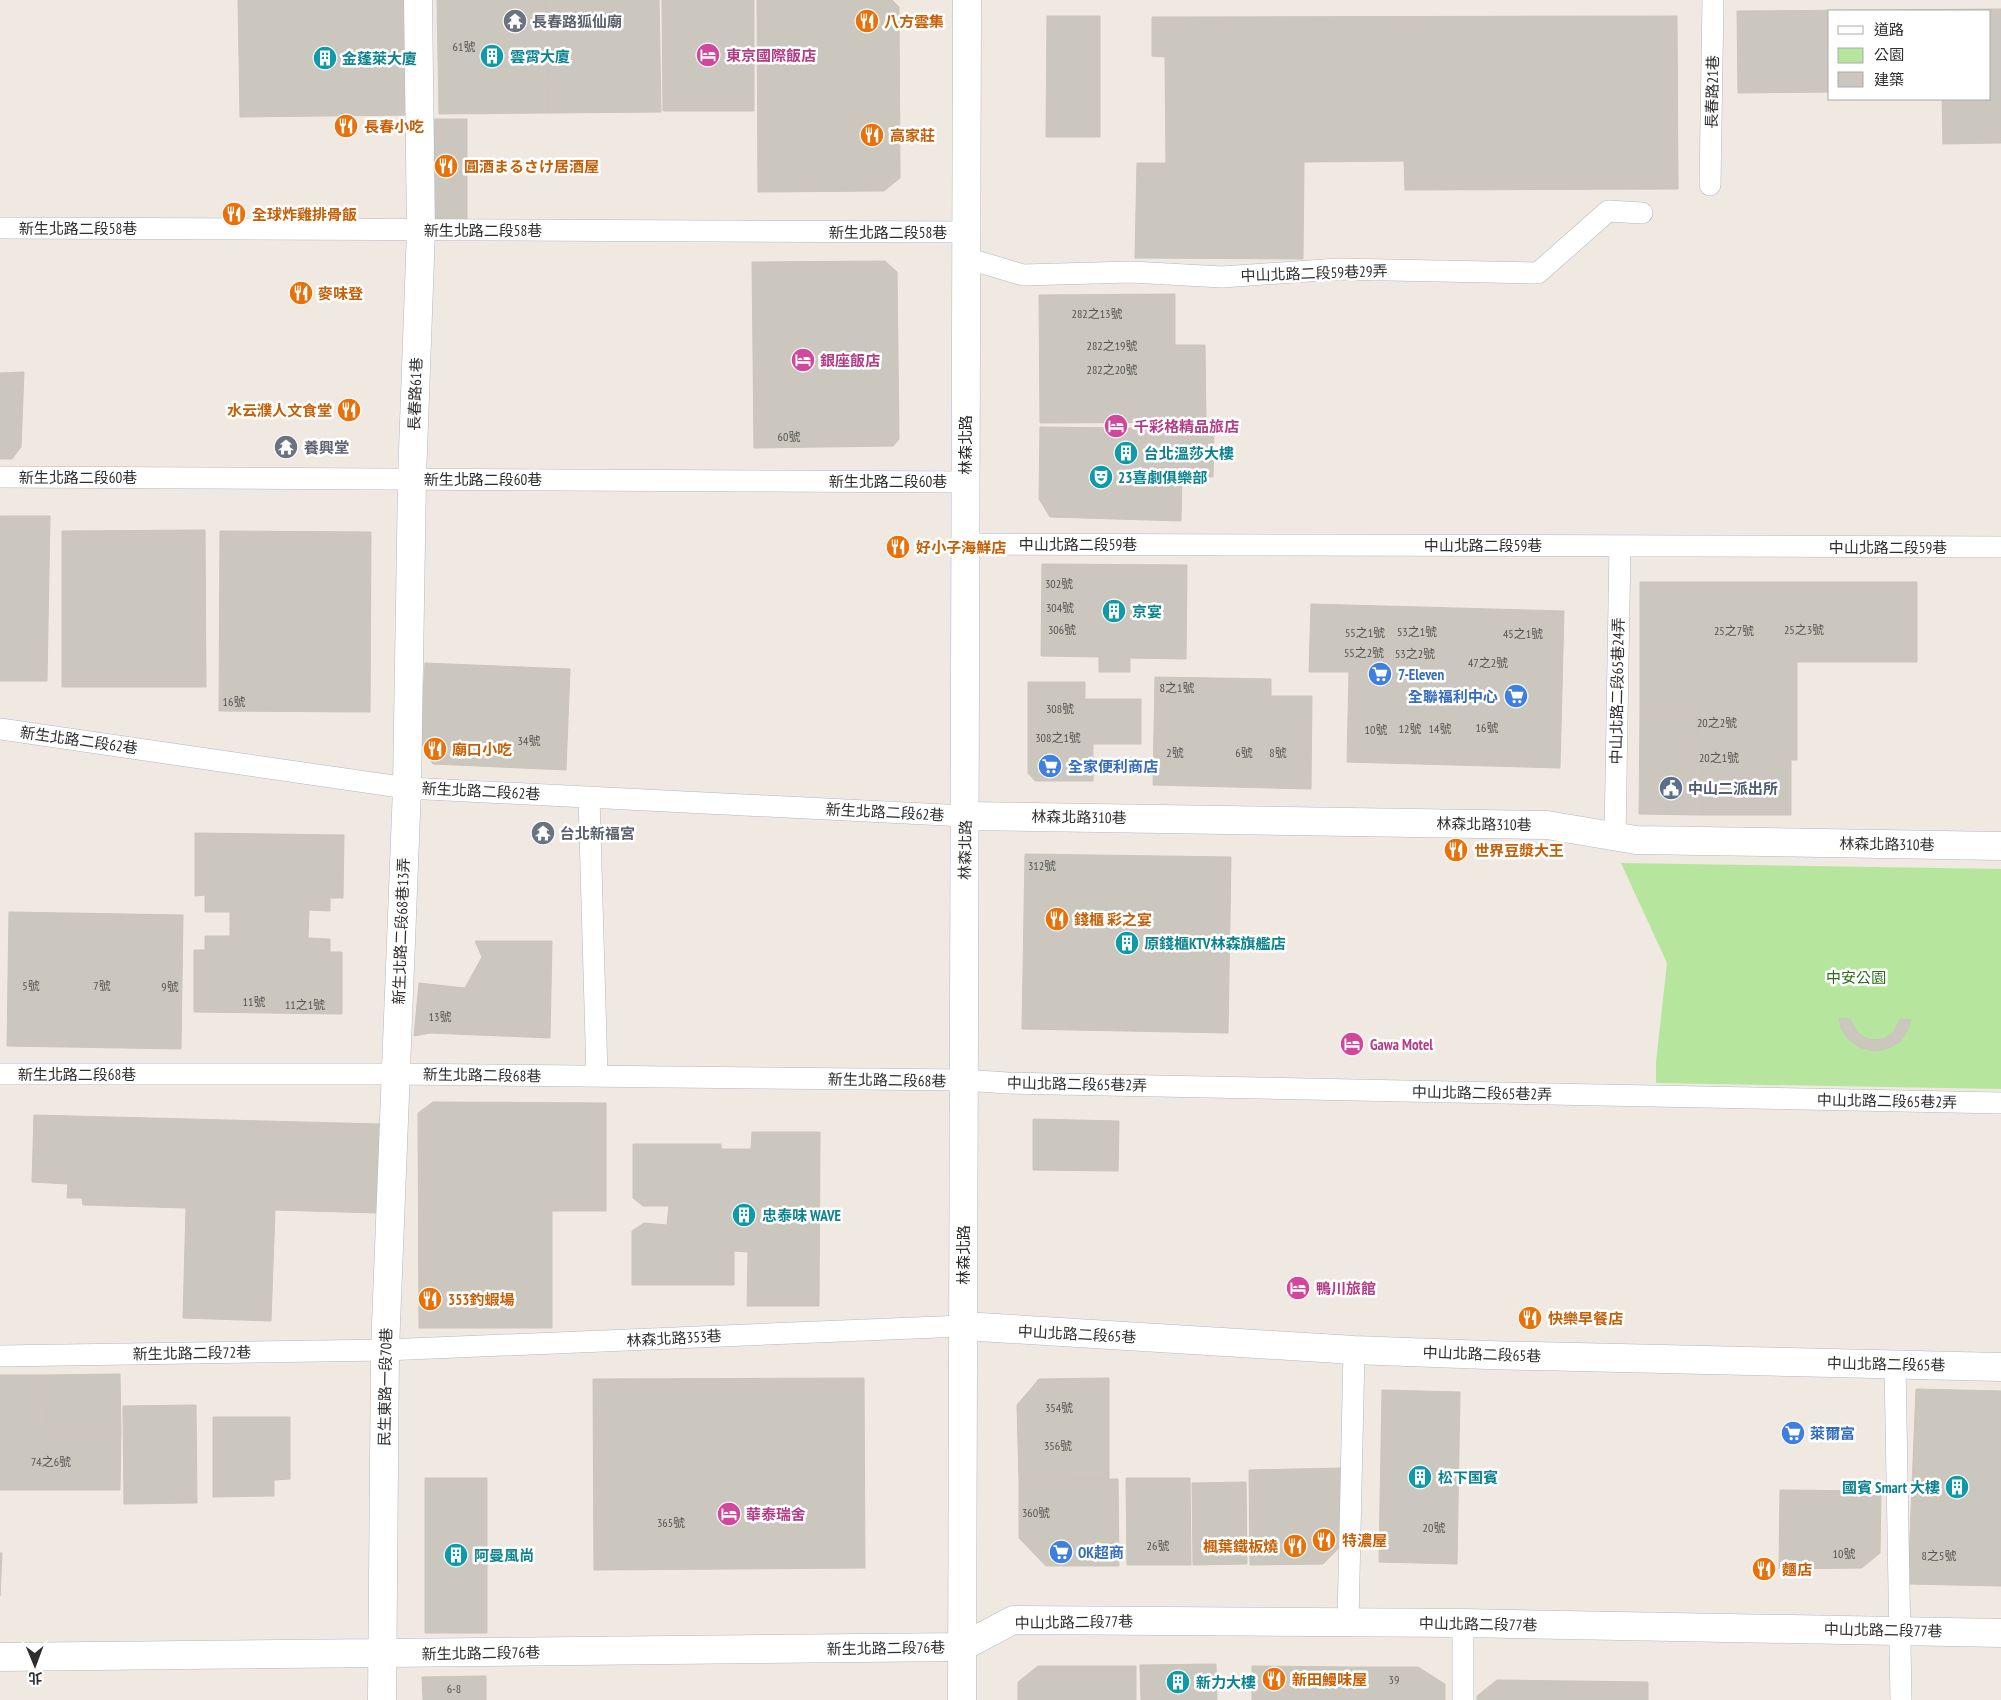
<svg xmlns="http://www.w3.org/2000/svg" width="2001" height="1700" font-family="'PT Sans Narrow','Noto Sans TC','Noto Sans JP',sans-serif">
	<style>
		.green { fill: #b6e59e }
		.building { fill: #cbc7bf; stroke: #cbc5ba }
		.lines { fill: none; stroke-linecap: round; stroke-linejoin: round }
		.service-casing { stroke: #b4b7c1; stroke-width: 22 }
		.minor-casing { stroke: #b4b7c1; stroke-width: 29 }
		.tertiary-casing { stroke: #b4b7c1; stroke-width: 29 }
		.service { stroke: #fff; stroke-width: 21 }
		.minor { stroke: #fff; stroke-width: 28 }
		.tertiary { stroke: #fff; stroke-width: 28 }
		.labels { text-anchor: middle; dominant-baseline: central; stroke-width: 5; stroke-linejoin: round; paint-order: stroke }
		.number-label { font-size: 12px; fill: #555452 }
		.worship-label { font-size: 15px; font-weight: bold; fill: #5b616d; stroke: #fff; text-anchor: start }
		.food-label { font-size: 15px; font-weight: bold; fill: #c56008; stroke: #fff; text-anchor: start }
		.hotel-label { font-size: 15px; font-weight: bold; fill: #b23c85; stroke: #fff; text-anchor: start }
		.culture-label { font-size: 15px; font-weight: bold; fill: #0d838f; stroke: #fff; text-anchor: start }
		.street-label { font-size: 15px; fill: #2e2e2e; stroke: #fff }
		.shop-label { font-size: 15px; font-weight: bold; fill: #366cbe; stroke: #fff; text-anchor: start }
		.service-label { font-size: 15px; font-weight: bold; fill: #4e5e75; stroke: #fff; text-anchor: start }
		.park-label { font-size: 15px; fill: #2c6e1b; stroke: #fff }
	</style>
	<rect width="100%" height="100%" fill="#efe9e1"/>
	<!-- green -->
	<path class="green" d="M1621,863L2001,869V1089L1656,1083V1062L1667,963Z"/>
	<!-- building -->
	<path class="building" d="M238,0H409L412,115L240,117Z
		M437,0H546L548,113L439,114Z
		M546,0H659L661,112L548,113Z
		M662,0H754V111H663Z
		M757,0H892L899,7L900,178L884,191L758,192Z
		M2001,9V143L1943,144L1942,99H1990V11H1830V92L1738,93L1737,11Z
		M1047,16H1100V137H1046Z
		M1677,16L1678,189L1405,190L1404,161L1304,162L1303,259L1135,258L1137,163H1166L1165,57L1152,56V17Z
		M425,119H467V225H435Z
		M885,261L897,272L899,439L893,446L754,448L752,262Z
		M1175,294V345H1205L1206,422L1040,423L1039,295Z
		M24,372L21,447L12,459H0V373Z
		M1040,427L1214,429L1213,477L1182,476L1181,521L1050,517L1039,499Z
		M0,516H50L47,681H0Z
		M205,530L206,687H62V531Z
		M220,531L371,532L370,712L219,711Z
		M1042,564L1187,565L1186,659L1130,658V672H1099V657L1041,656Z
		M1640,582H1917V662H1797V760H1791V815H1702V762L1696,763L1697,716L1640,715Z
		M1311,604L1564,611L1560,768L1347,762L1349,672H1309Z
		M425,663L570,669L566,770L433,764L420,741Z
		M1155,677L1271,679V696H1312L1311,789L1153,785Z
		M1028,682H1085V699H1141V744H1093V781H1035L1028,773Z
		M1640,715L1697,716L1696,763L1702,762V815L1639,814Z
		M195,833L344,835L343,898H330V911L309,910L308,938L330,939V952H342V1014L194,1012V950H205V936H230V912H205V895L195,896Z
		M1025,854L1231,857L1228,1033L1022,1029Z
		M9,912L183,915L181,1049L7,1046Z
		M475,941H552L550,1038L430,1033L414,1036L419,983L465,988L482,957Z
		M1839,1018L1850,1019L1857,1032L1865,1038L1875,1040L1885,1038L1893,1033L1900,1019L1911,1020L1908,1029L1901,1041L1889,1048L1875,1051L1861,1048L1849,1040L1841,1028Z
		M433,1102L606,1103V1211H552V1328H419L418,1113Z
		M34,1115L380,1124L377,1213L275,1210L271,1321L183,1318L186,1208L83,1205L82,1198H67L68,1184L32,1182Z
		M1033,1119L1119,1121L1118,1171L1033,1170Z
		M752,1132H820L819,1306H747L748,1252L734,1251V1285H632V1231L644,1223L667,1225L669,1206H643L633,1198V1144H721V1149H751Z
		M120,1374L121,1429H46L45,1375Z
		M0,1375H45L46,1429H121L120,1490H0Z
		M864,1378L865,1568L594,1570L593,1379Z
		M1109,1378V1479L1019,1480L1017,1405L1039,1379Z
		M1916,1389L2001,1391V1586L1908,1584Z
		M1382,1390L1460,1392L1457,1564L1379,1562Z
		M196,1405L197,1503L124,1504L123,1406Z
		M213,1417H290V1479L274,1480V1496L213,1497Z
		M1343,1468L1344,1543L1323,1564L1250,1565L1249,1470Z
		M425,1478H487V1633H425Z
		M1126,1478H1190L1191,1565H1127Z
		M1118,1479L1119,1566H1046L1019,1538V1480Z
		M1246,1482L1247,1564L1193,1565L1192,1483Z
		M1780,1490L1881,1491L1880,1553L1862,1568L1779,1569Z
		M0,1553H2L0,1596Z
		M1216,1664L1217,1700H1141L1140,1665Z
		M1038,1666H1136V1700H1018V1682Z
		M1252,1666L1351,1667V1700H1252Z
		M1351,1667H1418L1445,1684V1700H1351Z
		M486,1676V1700H423L422,1677Z
		M1497,1680L1648,1682V1700H1477V1696Z"/>
	<g class="lines">
		<!-- service casing -->
		<g class="service-casing">
			<path id="service" d="M1710,185L1713,0
				M0,228L966,232
				M966,258L1023,275L1131,272L1222,277L1338,269L1538,273L1608,211L1642,213
				M0,477L965,482
				M965,544L2001,547
				M0,729L407,788L965,816
				M589,797L597,1076
				M1615,836L1620,546
				M0,1074H395L963,1080L1007,1083L2001,1103
				M0,1356L385,1350L963,1326
				M1895,1365L1901,1700
				M1348,1622L1354,1350
				M1463,1623V1700"/>
		</g>
		<!-- minor casing -->
		<g class="minor-casing">
			<path id="minor" d="M965,816L1547,825L1636,840L2001,846
				M963,1326L1354,1350L1488,1355L2001,1367
				M0,1657L962,1647L1013,1620L1463,1623L2001,1633
				M382,1700L385,1350L407,788L412,479L421,230L418,0"/>
		</g>
		<!-- tertiary casing -->
		<g class="tertiary-casing">
			<path id="tertiary" d="M962,1700L967,0"/>
		</g>
		<!-- service -->
		<use href="#service" class="service"/>
		<!-- minor -->
		<use href="#minor" class="minor"/>
		<!-- tertiary -->
		<use href="#tertiary" class="tertiary"/>
	</g>
	<!-- icons -->
	<defs>
		<g id="temple-disc" transform="scale(1.25)"><circle r="9.5" fill="#6b7280" stroke="#fff"/><path d="M0-6L5-2H3V0L6.5 2.5H4V6H1.5V3h-3V6H-4V2.5H-6.5L-3 0V-2H-5Z" fill="#fff"/></g>
		<g id="restaurant-disc" transform="scale(1.25)"><circle r="9.5" fill="#e8710a" stroke="#fff"/><path d="M-5-6h1v4h1v-4h1v4h1v-4h1v5L-1.5 .5V6h-2V.5L-5-1ZM5-6V6H3V1.5H1.5Q1.5-4 5-6Z" fill="#fff"/></g>
		<g id="hotel-disc" transform="scale(1.25)"><circle r="9.5" fill="#d1479c" stroke="#fff"/><path d="M-6-4.5h1.5V1H6V5H4.5V3h-9V5H-6ZM-4 0a1.8 1.8 0 1 1 3.6 0ZM.5 0V-2.5h3Q6-2.5 6 0Z" fill="#fff"/></g>
		<g id="building-disc" transform="scale(1.25)"><circle r="9.5" fill="#0f9aa8" stroke="#fff"/><path d="M-4-6H4V6H1V3H-1V6H-4ZM-2.5-4.3h1.7v1.8h-1.7ZM.8-4.3h1.7v1.8H.8ZM-2.5-1h1.7V.8h-1.7ZM.8-1h1.7V.8H.8Z" fill="#fff"/></g>
		<g id="theatre-disc" transform="scale(1.25)"><circle r="9.5" fill="#0f9aa8" stroke="#fff"/><path d="M-5-5.5Q0-4 5-5.5V0Q5 5 0 6Q-5 5-5 0ZM-3.3-2.5H-1v1.5H-3.3ZM1-2.5H3.3v1.5H1ZM-2.8 1Q0 5.5 2.8 1Z" fill="#fff"/></g>
		<g id="supermarket-disc" transform="scale(1.25)"><circle r="9.5" fill="#3f7fe0" stroke="#fff"/><path d="M-6-5.5h2.5l.6 2H6L4.5 2H-2.5L-4.4-4H-6ZM-1.5 3.2a1.3 1.3 0 1 0 .1 0ZM3 3.2a1.3 1.3 0 1 0 .1 0Z" fill="#fff"/></g>
		<g id="civic-disc" transform="scale(1.25)"><circle r="9.5" fill="#5c6f8a" stroke="#fff"/><path d="M-.6-6.5H3V-4.5H.6V-3L4-1V1h2V6H-6V1h2V-1L-.6-3ZM-1.2 2.5V6h2.4V2.5Z" fill="#fff"/></g>
	</defs>
	<g fill-rule="evenodd">
		<use href="#temple-disc" x="515" y="21"/>
		<use href="#restaurant-disc" x="867" y="21"/>
		<use href="#hotel-disc" x="708" y="55"/>
		<use href="#building-disc" x="492" y="56"/>
		<use href="#building-disc" x="325" y="58"/>
		<use href="#restaurant-disc" x="346" y="126"/>
		<use href="#restaurant-disc" x="872" y="135"/>
		<use href="#restaurant-disc" x="446" y="166"/>
		<use href="#restaurant-disc" x="234" y="214"/>
		<use href="#restaurant-disc" x="301" y="293"/>
		<use href="#hotel-disc" x="803" y="360"/>
		<use href="#restaurant-disc" x="349" y="410"/>
		<use href="#hotel-disc" x="1116" y="426"/>
		<use href="#temple-disc" x="286" y="447"/>
		<use href="#building-disc" x="1126" y="453"/>
		<use href="#theatre-disc" x="1101" y="477"/>
		<use href="#restaurant-disc" x="898" y="547"/>
		<use href="#building-disc" x="1114" y="611"/>
		<use href="#supermarket-disc" x="1380" y="674"/>
		<use href="#supermarket-disc" x="1516" y="696"/>
		<use href="#restaurant-disc" x="435" y="749"/>
		<use href="#supermarket-disc" x="1050" y="766"/>
		<use href="#civic-disc" x="1671" y="788"/>
		<use href="#temple-disc" x="543" y="833"/>
		<use href="#restaurant-disc" x="1456" y="850"/>
		<use href="#restaurant-disc" x="1057" y="919"/>
		<use href="#building-disc" x="1127" y="943"/>
		<use href="#hotel-disc" x="1352" y="1044"/>
		<use href="#building-disc" x="744" y="1215"/>
		<use href="#hotel-disc" x="1298" y="1288"/>
		<use href="#restaurant-disc" x="430" y="1299"/>
		<use href="#restaurant-disc" x="1530" y="1318"/>
		<use href="#supermarket-disc" x="1793" y="1433"/>
		<use href="#building-disc" x="1420" y="1477"/>
		<use href="#building-disc" x="1957" y="1487"/>
		<use href="#hotel-disc" x="729" y="1514"/>
		<use href="#restaurant-disc" x="1324" y="1540"/>
		<use href="#restaurant-disc" x="1295" y="1546"/>
		<use href="#supermarket-disc" x="1061" y="1552"/>
		<use href="#building-disc" x="456" y="1555"/>
		<use href="#restaurant-disc" x="1764" y="1569"/>
		<use href="#restaurant-disc" x="1274" y="1679"/>
		<use href="#building-disc" x="1178" y="1682"/>
	</g>
	<g class="labels">
		<!-- number labels -->
		<g class="number-label">
			<text x="464" y="46">61號</text>
			<text x="1097" y="313">282之13號</text>
			<text x="1112" y="345">282之19號</text>
			<text x="1112" y="369">282之20號</text>
			<text x="789" y="436">60號</text>
			<text x="1059" y="583">302號</text>
			<text x="1060" y="607">304號</text>
			<text x="1062" y="629">306號</text>
			<text x="1804" y="629">25之3號</text>
			<text x="1734" y="630">25之7號</text>
			<text x="1417" y="631">53之1號</text>
			<text x="1365" y="632">55之1號</text>
			<text x="1523" y="633">45之1號</text>
			<text x="1364" y="652">55之2號</text>
			<text x="1415" y="653">53之2號</text>
			<text x="1488" y="662">47之2號</text>
			<text x="1177" y="687">8之1號</text>
			<text x="234" y="701">16號</text>
			<text x="1060" y="708">308號</text>
			<text x="1717" y="722">20之2號</text>
			<text x="1487" y="727">16號</text>
			<text x="1410" y="728">12號</text>
			<text x="1440" y="728">14號</text>
			<text x="1376" y="729">10號</text>
			<text x="1058" y="737">308之1號</text>
			<text x="529" y="740">34號</text>
			<text x="1175" y="752">2號</text>
			<text x="1244" y="752">6號</text>
			<text x="1278" y="752">8號</text>
			<text x="1719" y="757">20之1號</text>
			<text x="1042" y="865">312號</text>
			<text x="31" y="985">5號</text>
			<text x="102" y="985">7號</text>
			<text x="170" y="986">9號</text>
			<text x="254" y="1001">11號</text>
			<text x="305" y="1004">11之1號</text>
			<text x="440" y="1016">13號</text>
			<text x="1059" y="1407">354號</text>
			<text x="1058" y="1445">356號</text>
			<text x="51" y="1461">74之6號</text>
			<text x="1036" y="1512">360號</text>
			<text x="671" y="1522">365號</text>
			<text x="1434" y="1527">20號</text>
			<text x="1158" y="1545">26號</text>
			<text x="1844" y="1553">10號</text>
			<text x="1939" y="1555">8之5號</text>
			<text x="1394" y="1679">39</text>
			<text x="454" y="1688">6-8</text>
		</g>
		<!-- worship labels -->
		<g class="worship-label">
			<text x="532" y="21">長春路狐仙廟</text>
			<text x="304" y="447">養興堂</text>
			<text x="560" y="833">台北新福宮</text>
		</g>
		<!-- food labels -->
		<g class="food-label">
			<text x="884" y="21">八方雲集</text>
			<text x="364" y="126">長春小吃</text>
			<text x="890" y="135">高家莊</text>
			<text x="464" y="166">圓酒まるさけ居酒屋</text>
			<text x="252" y="214">全球炸雞排骨飯</text>
			<text x="318" y="293">麥味登</text>
			<text x="332" y="410" text-anchor="end">水云濮人文食堂</text>
			<text x="916" y="547">好小子海鮮店</text>
			<text x="452" y="749">廟口小吃</text>
			<text x="1474" y="850">世界豆漿大王</text>
			<text x="1074" y="919">錢櫃 彩之宴</text>
			<text x="448" y="1299">353釣蝦場</text>
			<text x="1548" y="1318">快樂早餐店</text>
			<text x="1342" y="1540">特濃屋</text>
			<text x="1278" y="1546" text-anchor="end">楓葉鐵板燒</text>
			<text x="1782" y="1569">麵店</text>
			<text x="1292" y="1679">新田鰻味屋</text>
		</g>
		<!-- hotel labels -->
		<g class="hotel-label">
			<text x="726" y="55">東京國際飯店</text>
			<text x="820" y="360">銀座飯店</text>
			<text x="1134" y="426">千彩格精品旅店</text>
			<text x="1370" y="1044">Gawa Motel</text>
			<text x="1316" y="1288">鴨川旅館</text>
			<text x="746" y="1514">華泰瑞舍</text>
		</g>
		<!-- culture labels -->
		<g class="culture-label">
			<text x="510" y="56">雲霄大廈</text>
			<text x="342" y="58">金蓬萊大廈</text>
			<text x="1144" y="453">台北溫莎大樓</text>
			<text x="1118" y="477">23喜劇俱樂部</text>
			<text x="1132" y="611">京宴</text>
			<text x="1144" y="943">原錢櫃KTV林森旗艦店</text>
			<text x="762" y="1215">忠泰味 WAVE</text>
			<text x="1438" y="1477">松下国賓</text>
			<text x="1940" y="1487" text-anchor="end">國賓 Smart 大樓</text>
			<text x="474" y="1555">阿曼風尚</text>
			<text x="1196" y="1682">新力大樓</text>
		</g>
		<!-- street labels -->
		<g class="street-label">
			<text transform="translate(1712 92) rotate(-89)">長春路21巷</text>
			<text x="78" y="228">新生北路二段58巷</text>
			<text x="483" y="230">新生北路二段58巷</text>
			<text x="888" y="232">新生北路二段58巷</text>
			<text transform="translate(1314 273) rotate(-2)">中山北路二段59巷29弄</text>
			<text transform="translate(415 394) rotate(-88)">長春路61巷</text>
			<text transform="translate(965 445) rotate(-90)">林森北路</text>
			<text x="78" y="477">新生北路二段60巷</text>
			<text x="483" y="479">新生北路二段60巷</text>
			<text x="888" y="481">新生北路二段60巷</text>
			<text x="1078" y="544">中山北路二段59巷</text>
			<text x="1483" y="545">中山北路二段59巷</text>
			<text x="1888" y="547">中山北路二段59巷</text>
			<text transform="translate(1617 691) rotate(-89)">中山北路二段65巷24弄</text>
			<text transform="translate(79 740) rotate(8)">新生北路二段62巷</text>
			<text transform="translate(481 791) rotate(3)">新生北路二段62巷</text>
			<text transform="translate(885 812) rotate(3)">新生北路二段62巷</text>
			<text transform="translate(1079 817) rotate(1)">林森北路310巷</text>
			<text transform="translate(1484 824) rotate(1)">林森北路310巷</text>
			<text transform="translate(1887 844) rotate(1)">林森北路310巷</text>
			<text transform="translate(965 850) rotate(-89)">林森北路</text>
			<text transform="translate(401 931) rotate(-88)">新生北路二段68巷13弄</text>
			<text x="77" y="1074">新生北路二段68巷</text>
			<text transform="translate(482 1075) rotate(1)">新生北路二段68巷</text>
			<text transform="translate(887 1080) rotate(1)">新生北路二段68巷</text>
			<text transform="translate(1077 1084) rotate(1)">中山北路二段65巷2弄</text>
			<text transform="translate(1482 1093) rotate(1)">中山北路二段65巷2弄</text>
			<text transform="translate(1887 1101) rotate(1)">中山北路二段65巷2弄</text>
			<text transform="translate(963 1255) rotate(-90)">林森北路</text>
			<text transform="translate(1077 1334) rotate(3)">中山北路二段65巷</text>
			<text transform="translate(674 1338) rotate(-3)">林森北路353巷</text>
			<text transform="translate(192 1353) rotate(-1)">新生北路二段72巷</text>
			<text transform="translate(1482 1354) rotate(2)">中山北路二段65巷</text>
			<text transform="translate(1886 1364) rotate(1)">中山北路二段65巷</text>
			<text transform="translate(385 1387) rotate(-89)">民生東路一段70巷</text>
			<text transform="translate(1074 1622) rotate(-1)">中山北路二段77巷</text>
			<text transform="translate(1478 1624) rotate(1)">中山北路二段77巷</text>
			<text transform="translate(1883 1630) rotate(1)">中山北路二段77巷</text>
			<text transform="translate(886 1648) rotate(-1)">新生北路二段76巷</text>
			<text transform="translate(481 1653) rotate(-1)">新生北路二段76巷</text>
		</g>
		<!-- shop labels -->
		<g class="shop-label">
			<text x="1398" y="674">7-Eleven</text>
			<text x="1498" y="696" text-anchor="end">全聯福利中心</text>
			<text x="1068" y="766">全家便利商店</text>
			<text x="1810" y="1433">萊爾富</text>
			<text x="1078" y="1552">OK超商</text>
		</g>
		<!-- service labels -->
		<g class="service-label">
			<text x="1688" y="788">中山二派出所</text>
		</g>
		<!-- park labels -->
		<g class="park-label">
			<text x="1856" y="977">中安公園</text>
		</g>
	</g>
	<!-- legend -->
	<rect x="1828" y="10" width="162" height="90" fill="#ffffff" stroke="#ababab"/>
	<rect x="1838" y="26" width="25" height="8" fill="#ffffff" stroke="#ababab"/>
	<text x="1874" y="35" font-size="15" fill="#2e2e2e">道路</text>
	<rect x="1838" y="48" width="25" height="15" fill="#b6e59e" stroke="#ababab"/>
	<text x="1874" y="60" font-size="15" fill="#2e2e2e">公園</text>
	<rect x="1838" y="72" width="25" height="15" fill="#cbc7bf" stroke="#ababab"/>
	<text x="1874" y="85" font-size="15" fill="#2e2e2e">建築</text>
	<!-- north arrow -->
	<g transform="translate(35 1665) rotate(179)" stroke="#ffffff" stroke-width="4" paint-order="stroke">
	<path d="M0-4L9 19L0 12L-9 19Z" fill="#2e2e2e"/>
	<text y="-8" font-size="14" font-weight="bold" text-anchor="middle" fill="#2e2e2e">北</text>
	</g>
</svg>
